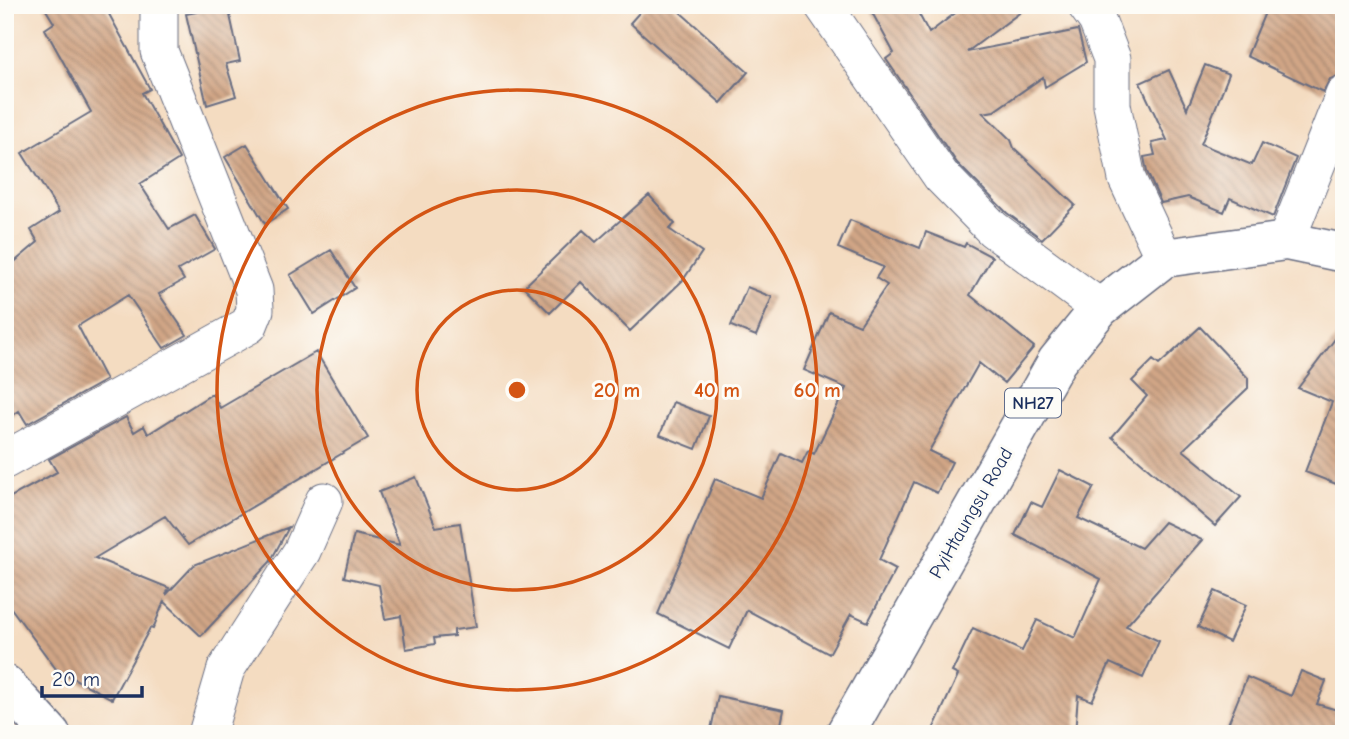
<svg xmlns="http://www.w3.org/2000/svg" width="1349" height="739" font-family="'Comic Neue',sans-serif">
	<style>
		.building { fill: url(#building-back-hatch) }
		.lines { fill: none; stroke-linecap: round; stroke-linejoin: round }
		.street-casing { stroke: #676c81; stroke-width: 39 }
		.highway-casing { stroke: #676c81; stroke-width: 41 }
		.street { stroke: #fff; stroke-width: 37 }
		.highway { stroke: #fff; stroke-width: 38 }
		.ring { fill: none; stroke: #d45514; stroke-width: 3.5 }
		.labels { text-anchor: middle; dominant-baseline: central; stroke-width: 6; stroke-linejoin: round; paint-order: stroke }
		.shield { fill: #fdfcf7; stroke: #5f6c8c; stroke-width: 2 }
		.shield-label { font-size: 18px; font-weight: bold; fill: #1b2f5e }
		.street-label { font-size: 19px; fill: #1b2f5e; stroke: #fdfcf7 }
		.centre { fill: #d45514; stroke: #fdfcf7; stroke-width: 3.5 }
		.ring-label { font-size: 21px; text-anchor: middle; font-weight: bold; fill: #d45514; stroke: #fdfcf7; stroke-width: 6; stroke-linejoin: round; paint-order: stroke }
	</style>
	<defs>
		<pattern id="building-back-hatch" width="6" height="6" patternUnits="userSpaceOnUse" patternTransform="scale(1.75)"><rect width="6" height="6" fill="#d1a686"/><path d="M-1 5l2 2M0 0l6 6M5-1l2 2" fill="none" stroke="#a98871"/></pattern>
	</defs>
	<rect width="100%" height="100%" fill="#fdfcf7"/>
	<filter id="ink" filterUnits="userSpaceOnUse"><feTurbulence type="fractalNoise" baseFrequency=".0143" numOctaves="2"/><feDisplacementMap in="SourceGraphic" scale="14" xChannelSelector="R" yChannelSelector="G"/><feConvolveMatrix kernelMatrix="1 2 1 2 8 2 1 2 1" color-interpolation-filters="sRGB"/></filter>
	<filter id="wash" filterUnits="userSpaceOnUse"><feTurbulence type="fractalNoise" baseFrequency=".00686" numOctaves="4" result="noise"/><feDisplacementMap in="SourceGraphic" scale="28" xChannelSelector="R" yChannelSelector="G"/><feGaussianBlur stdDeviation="1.57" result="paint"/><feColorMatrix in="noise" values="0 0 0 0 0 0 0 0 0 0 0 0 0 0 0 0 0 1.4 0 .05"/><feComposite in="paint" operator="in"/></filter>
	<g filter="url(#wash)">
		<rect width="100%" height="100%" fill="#f4dcc1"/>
		<g id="blocks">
			<!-- building -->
			<path class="building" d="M43,5H104L150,89L142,93L179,159L140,184L169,229L195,215L215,249L178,270L184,280L159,294L187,335L164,348L128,295L78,326L106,380L27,424L19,411L5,421V270L38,242L31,230L59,212L22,153L91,112L45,29L54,23Z
				M646,5H672L748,72L721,103L630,23Z
				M868,5H914L929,33L966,5H1030L967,52L1078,30L1086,62L1045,87L1043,77L994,111L983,113L1011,140L1014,148L1075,205L1042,239L1007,213L957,163L886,59L894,53Z
				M1268,5H1330L1344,11V74L1330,79L1323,92L1247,56Z
				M228,6L240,61L226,64L236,96L207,105L186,14Z
				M1205,65L1229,74L1201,144L1252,165L1262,143L1296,158L1273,217L1230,198L1224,212L1188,197L1161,203L1147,172L1144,157L1155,155L1152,143L1167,140L1140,83L1169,70L1187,109Z
				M247,144L288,209L265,224L225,157Z
				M649,195L675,224L669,229L702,252L683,280L630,331L581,282L550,313L524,287L583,230L596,242Z
				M850,220L920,248L926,232L964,247L966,243L992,257L970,295L1034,347L1004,383L979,363L929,451L952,462L937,493L914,482L879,560L896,569L868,622L851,614L829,654L747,610L729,649L658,614L715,479L761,498L781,453L802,463L808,451L814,454L846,388L804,370L829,312L860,325L887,285L876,278L883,267L838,248Z
				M331,250L355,288L314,314L290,275Z
				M747,287L772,297L756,336L731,326Z
				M1200,327L1248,378V388L1183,450L1241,497L1215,526L1112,437L1147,396L1132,381L1153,360L1159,365Z
				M1344,327V487L1305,472L1332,402L1298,388Z
				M316,352L368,438L188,545L165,516L95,558L169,588L166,595L194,565L289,527L270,562L201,636L164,601L153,629L150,628L112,699L56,669L5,600V500L57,472L49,459L126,417L134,432L144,426L148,434L212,394L220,408Z
				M673,402L709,416L696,449L660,435Z
				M1060,470L1094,487L1078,518L1141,548L1164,522L1202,540L1126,626L1159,641L1143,678L1110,663L1092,701L1078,695L1075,734H931L958,675L952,672L973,628L1022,651L1037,620L1075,638L1101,579L1015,535L1031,502L1042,507Z
				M416,477L436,527L460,523L476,627L454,630V636L434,638L435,644L406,649L401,616L385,619L379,585L344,577L354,534L400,545L379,492Z
				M1215,591L1246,605L1229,642L1198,627Z
				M1301,671L1326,681L1317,704L1344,712V734H1224L1247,677L1291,696Z
				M718,696L784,710L779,734H710Z"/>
		</g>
	</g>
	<g filter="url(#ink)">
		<use href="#blocks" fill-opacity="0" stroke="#676c81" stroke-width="2"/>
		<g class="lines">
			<!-- street casing -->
			<g class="street-casing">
				<path id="street" d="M823,5L941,176L993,229L1100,308
					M1086,5L1097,20L1112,59V105L1127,179L1164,258
					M1286,241L1344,95
					M5,460L249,325L255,310L254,290L159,51V5
					M207,734L226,669L302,551L324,501"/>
			</g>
			<!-- highway casing -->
			<g class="highway-casing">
				<path id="highway" d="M5,684L51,734
					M845,734L1057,361L1100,308L1164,258L1286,241L1344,253"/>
			</g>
			<!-- street -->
			<use href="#street" class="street"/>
			<!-- highway -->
			<use href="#highway" class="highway"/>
		</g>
	</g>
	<!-- distance rings -->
	<g class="ring">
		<circle cx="517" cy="390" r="100"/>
		<circle cx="517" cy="390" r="200"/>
		<circle cx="517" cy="390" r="300"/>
	</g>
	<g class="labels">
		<!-- shield labels -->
		<rect class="shield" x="1005" y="388.5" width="56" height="29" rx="5"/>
		<g class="shield-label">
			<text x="1033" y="403">NH27</text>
		</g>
		<!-- street labels -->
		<g class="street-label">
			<text transform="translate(971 513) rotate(-60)">PyiHtaungsu Road</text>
		</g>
	</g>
	<circle cx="517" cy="390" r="10" class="centre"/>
	<g class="ring-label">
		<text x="617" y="397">20 m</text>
		<text x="717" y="397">40 m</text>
		<text x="817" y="397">60 m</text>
	</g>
	<!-- margin -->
	<rect width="1349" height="739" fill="none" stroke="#fdfcf7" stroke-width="28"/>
	<!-- scale -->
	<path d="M42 686v10h100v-10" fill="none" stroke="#1b2f5e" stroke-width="3.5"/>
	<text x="52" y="686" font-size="21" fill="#1b2f5e" stroke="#fdfcf7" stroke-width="5" paint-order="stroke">20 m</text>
</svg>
